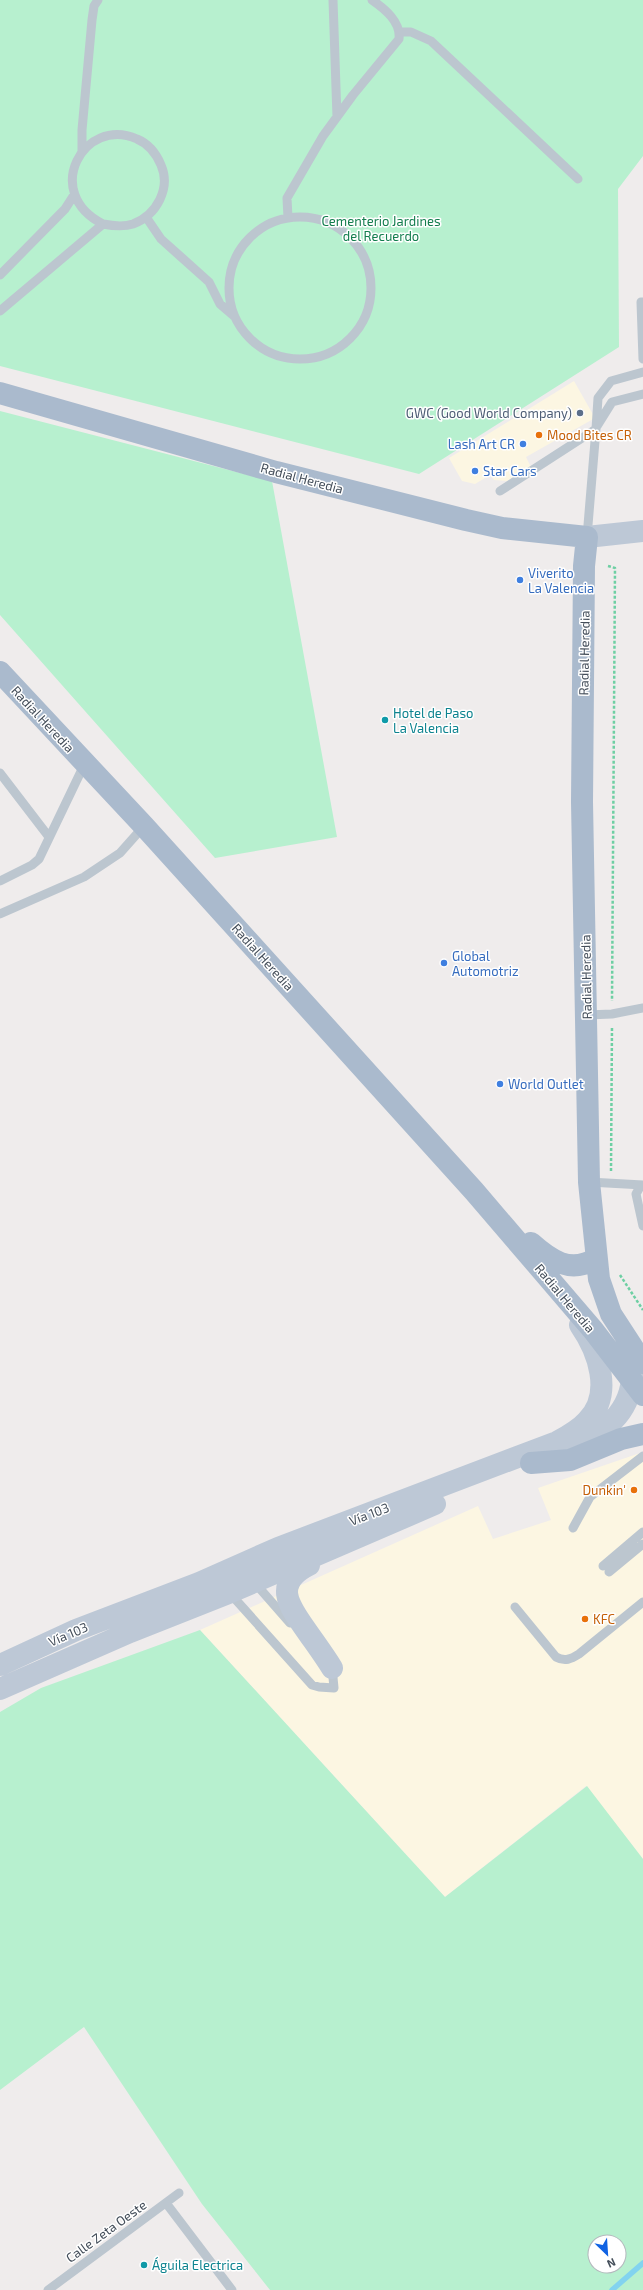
<svg xmlns="http://www.w3.org/2000/svg" width="643" height="2290" font-family="'Exo 2',sans-serif">
	<style>
		.commercial { fill: #fcf6e2 }
		.green { fill: #b7f0cf; fill-rule: evenodd }
		.lines { fill: none; stroke-linecap: round; stroke-linejoin: round }
		.stream { stroke: #82d3ef; stroke-width: 5.5 }
		.path { stroke: #6ecfa3; stroke-width: 2.5; stroke-dasharray: 3 2; stroke-linecap: butt }
		.lane { stroke: #bcc6cf; stroke-width: 9 }
		.secondary { stroke: #bdc8d6; stroke-width: 22 }
		.primary { stroke: #aabacd; stroke-width: 22 }
		.service-dot { fill: #5c6f8a; stroke: #fff; stroke-width: 1.5 }
		.food-dot { fill: #e8710a; stroke: #fff; stroke-width: 1.5 }
		.shop-dot { fill: #3f7fe0; stroke: #fff; stroke-width: 1.5 }
		.culture-dot { fill: #0f9aa8; stroke: #fff; stroke-width: 1.5 }
		.labels { text-anchor: middle; dominant-baseline: central; stroke-width: 3; stroke-linejoin: round; paint-order: stroke }
		.park-label { font-size: 13px; fill: #127d4d; stroke: #fff }
		.service-label { font-size: 13px; fill: #4e5e75; stroke: #fff; text-anchor: end }
		.food-label { font-size: 13px; fill: #c56008; stroke: #fff; text-anchor: start }
		.shop-label { font-size: 13px; fill: #366cbe; stroke: #fff; text-anchor: start }
		.street-label { font-size: 13px; fill: #444e5a; stroke: #fff }
		.culture-label { font-size: 13px; fill: #0d838f; stroke: #fff; text-anchor: start }
	</style>
	<rect width="100%" height="100%" fill="#efecec"/>
	<!-- commercial -->
	<path class="commercial" d="M574,381L595,418L526,457L531,467L507,481L494,480L490,475L475,484L462,481L449,458Z
		M643,1452V1859L586,1786L445,1897L200,1630L478,1506L493,1539L551,1520L538,1488Z"/>
	<!-- green -->
	<path class="green" d="M0,0H643V156L618,189L619,347L419,474L0,366Z
		M0,411L272,481L337,837L215,858L0,615Z
		M200,1630L445,1897L587,1786L643,1859V2290H270L202,2204L84,2027L0,2090V1712L41,1688ZM595,2242H619V2266H595Z"/>
	<g class="lines">
		<!-- stream -->
		<path class="stream" d="M612,2290L643,2263"/>
		<!-- path -->
		<path class="path" d="M608,566L615,568L612,1001
			M611,1171L612,1026
			M620,1275L643,1310"/>
		<!-- lane -->
		<path class="lane" d="M333,0L337,117
			M400,32H411L431,41L578,179
			M82,151V130L92,20L94,6L98,0
			M146,217L161,239L209,282L220,304L234,316
			M229 288a71 71 0 1 1 142 0a71 71 0 1 1-142 0Z
			M288,218L287,198L323,136L353,95L399,39C401,22 385,9 372,0
			M0,275L65,209L74,195
			M643,302H641L643,359
			M0,311L103,224C113,226 124,227 133,224C157,215 171,188 161,165C156,153 149,144 137,139C84,115 41,193 103,224
			M597,426L612,402L643,394
			M596,429L598,398L611,381L643,372
			M500,491L596,429L587,537
			M0,773L49,837
			M0,881L32,865L39,859L85,763
			M0,914L84,877L120,853L144,826
			M587,1015L612,1014L643,1008
			M589,1182L643,1185
			M641,1185L636,1194L643,1226
			M573,1528L590,1497L643,1456
			M603,1566L643,1532
			M609,1572L643,1544
			M254,1582L290,1623
			M231,1592L236,1600L312,1685L319,1687L334,1688L332,1667
			M515,1607L556,1657C565,1662 571,1659 579,1654L643,1602
			M166,2203L232,2290
			M48,2290L179,2193"/>
		<!-- secondary -->
		<path class="secondary" d="M587,537L643,531
			M562,1451C601,1437 636,1412 632,1366
			M309,1565C273,1583 288,1605 306,1630C315,1643 324,1655 332,1668
			M0,1665L76,1630L199,1583L278,1548L557,1442C568,1436 579,1430 587,1421C614,1394 598,1351 580,1325
			M0,1689L130,1632L231,1592L435,1504"/>
		<!-- primary -->
		<path class="primary" d="M0,393L276,472L466,520L502,528L587,537L584,566L582,802L589,1182L599,1279L611,1314L643,1363
			M0,672L144,826L474,1191L593,1330L643,1395
			M531,1243C550,1260 570,1274 595,1259
			M531,1463L570,1460L621,1439L643,1434"/>
	</g>
	<!-- markers -->
	<circle class="service-dot" cx="580" cy="413" r="4"/>
	<g class="food-dot">
		<circle cx="539" cy="435" r="4"/>
		<circle cx="634" cy="1490" r="4"/>
		<circle cx="585" cy="1619" r="4"/>
	</g>
	<g class="shop-dot">
		<circle cx="523" cy="444" r="4"/>
		<circle cx="475" cy="471" r="4"/>
		<circle cx="520" cy="580" r="4"/>
		<circle cx="444" cy="963" r="4"/>
		<circle cx="500" cy="1084" r="4"/>
	</g>
	<g class="culture-dot">
		<circle cx="385" cy="720" r="4"/>
		<circle cx="144" cy="2265" r="4"/>
	</g>
	<g class="labels">
		<!-- park labels -->
		<g class="park-label">
			<text x="381" y="221">Cementerio Jardines<tspan x="381" dy="15">del Recuerdo</tspan></text>
		</g>
		<!-- service labels -->
		<g class="service-label">
			<text x="572" y="413">GWC (Good World Company)</text>
		</g>
		<!-- food labels -->
		<g class="food-label">
			<text x="547" y="435">Mood Bites CR</text>
			<text x="626" y="1490" text-anchor="end">Dunkin'</text>
			<text x="593" y="1619">KFC</text>
		</g>
		<!-- shop labels -->
		<g class="shop-label">
			<text x="515" y="444" text-anchor="end">Lash Art CR</text>
			<text x="483" y="471">Star Cars</text>
			<text x="528" y="573">Viverito<tspan x="528" dy="15">La Valencia</tspan></text>
			<text x="452" y="956">Global<tspan x="452" dy="15">Automotriz</tspan></text>
			<text x="508" y="1084">World Outlet</text>
		</g>
		<!-- street labels -->
		<g class="street-label">
			<text transform="translate(302 478) rotate(15)">Radial Heredia</text>
			<text transform="translate(584 653) rotate(-89)">Radial Heredia</text>
			<text transform="translate(43 719) rotate(47)">Radial Heredia</text>
			<text transform="translate(263 957) rotate(48)">Radial Heredia</text>
			<text transform="translate(586 977) rotate(-91)">Radial Heredia</text>
			<text transform="translate(565 1298) rotate(50)">Radial Heredia</text>
			<text transform="translate(369 1514) rotate(-21)">Vía 103</text>
			<text transform="translate(68 1634) rotate(-23)">Vía 103</text>
			<text transform="translate(106 2231) rotate(-36)">Calle Zeta Oeste</text>
		</g>
		<!-- culture labels -->
		<g class="culture-label">
			<text x="393" y="713">Hotel de Paso<tspan x="393" dy="15">La Valencia</tspan></text>
			<text x="152" y="2265">Águila Electrica</text>
		</g>
	</g>
	<!-- north arrow -->
	<g transform="translate(607 2254) rotate(155)"><circle r="19" fill="#ffffff" stroke="#b4b8bd"/>
	<path d="M0-3L7 15L0 10L-7 15Z" fill="#1163e3"/>
	<text y="-6" font-size="11" font-weight="bold" text-anchor="middle" fill="#444e5a">N</text>
	</g>
</svg>
